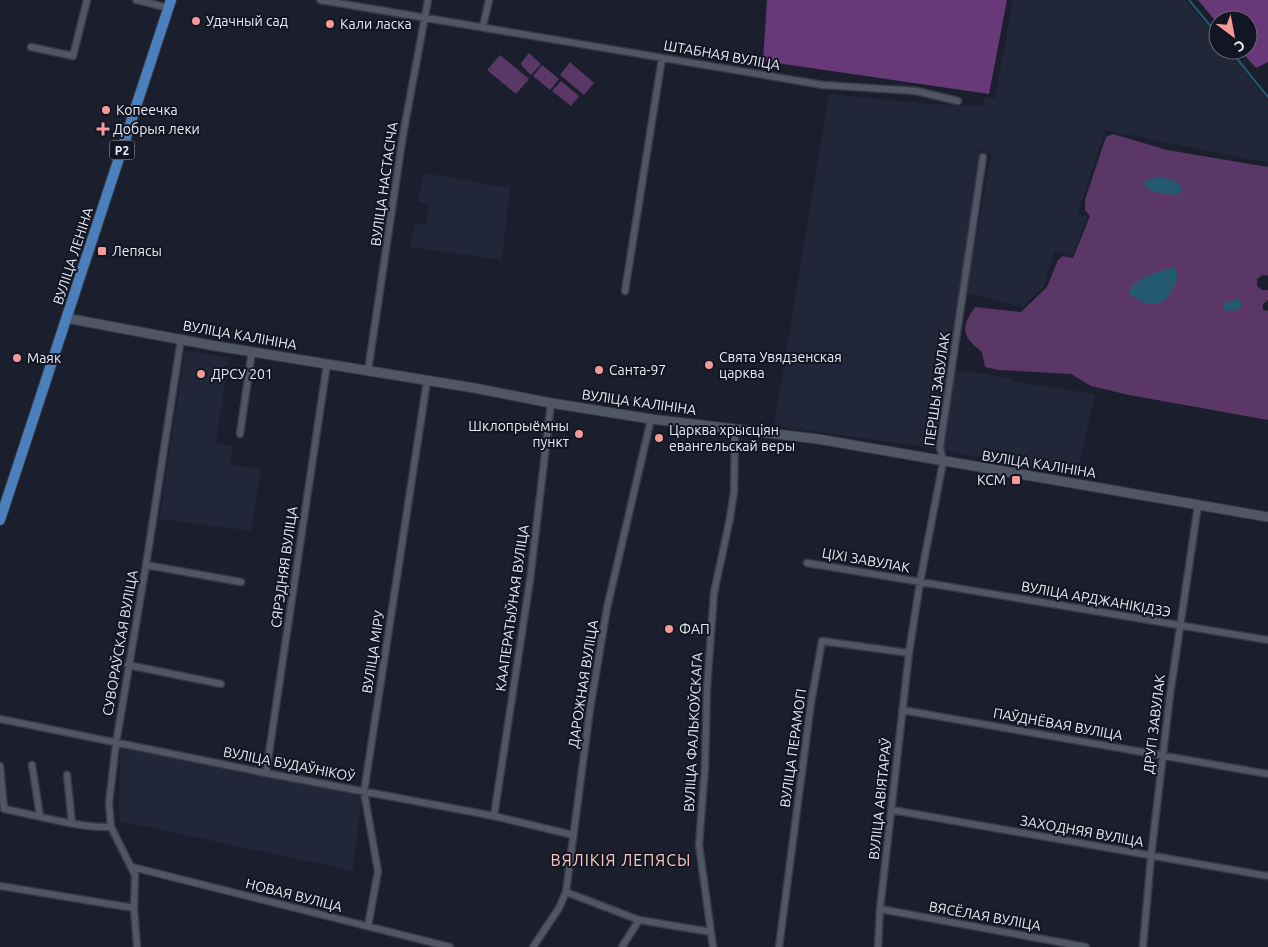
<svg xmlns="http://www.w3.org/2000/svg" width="1268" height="947" font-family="Ubuntu,sans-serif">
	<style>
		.built { fill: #212639 }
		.green { fill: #5a3766 }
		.forest { fill: #683878 }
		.water { fill: #235a72 }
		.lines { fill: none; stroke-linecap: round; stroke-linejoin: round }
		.stream { stroke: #235a72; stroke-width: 2 }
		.street-casing { stroke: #383a46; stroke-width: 9 }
		.secondary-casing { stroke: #383a46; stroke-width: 11 }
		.primary-casing { stroke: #383a46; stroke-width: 12 }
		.street { stroke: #515665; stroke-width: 6 }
		.secondary { stroke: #515665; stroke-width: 9 }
		.primary { stroke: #4a80bb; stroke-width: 10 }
		.poi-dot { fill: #f59b97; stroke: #121522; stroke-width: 2 }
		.labels { text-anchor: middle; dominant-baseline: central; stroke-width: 4; stroke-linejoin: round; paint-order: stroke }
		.shield { fill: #121522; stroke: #a8abb6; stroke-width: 1 }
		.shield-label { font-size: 12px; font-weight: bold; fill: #e8ebf5 }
		.poi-label { font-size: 14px; fill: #e8ebf5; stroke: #121522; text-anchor: start }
		.street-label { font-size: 14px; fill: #e8ebf5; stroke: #121522 }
		.quarter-label { font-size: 16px; letter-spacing: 1px; fill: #fbc7c3; stroke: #121522 }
	</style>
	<rect width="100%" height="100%" fill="#1b1e2c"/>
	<!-- built -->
	<path class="built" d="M1013,0H1185L1218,38V50H1228L1268,101V163L1105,130L1078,214L1088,217L1072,257L1055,251L1044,286L1023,307L966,293L991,154L977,150L981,153L947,365L955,370L1012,378V381L1095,394L1077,475L920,446L774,426L829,94L929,104L982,106L984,97L995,98Z
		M424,173L510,188L502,260L410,247L415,224L426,225L429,204L418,202Z
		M185,351L229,357L216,443L233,446L230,465L261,469L251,531L159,519Z
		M120,747L362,793L353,871L119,821Z"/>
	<!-- green -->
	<path class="green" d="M529,53L541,64L531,75L522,66L521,63Z
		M500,55L529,79L516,94L487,70Z
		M570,62L594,83L584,95L560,75Z
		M542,65L559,79L550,90L533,76Z
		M561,81L579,96L571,106L552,91Z
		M1113,134L1167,150L1268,167V276L1263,275L1257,279V286L1262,290H1268V300L1263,304V310L1268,311V420L1129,395L1091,386L1071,374L998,370L985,367L982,352C961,336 961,328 975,307L1021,312L1047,287L1058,260L1063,256L1073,258L1090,216L1085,210V200L1106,137Z"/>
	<!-- forest -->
	<path class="forest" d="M767,0H1007L989,94L763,61Z
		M1198,0H1268V62L1256,68L1240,50H1248V20H1218V24Z"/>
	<!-- water -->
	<path class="water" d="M1159,177C1169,179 1177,179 1182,189L1178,195L1153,192L1144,185L1145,180Z
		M1175,267C1179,276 1177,282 1172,290C1170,293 1168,297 1165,300C1155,309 1136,301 1128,293C1137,276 1158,272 1175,267Z
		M1238,299L1242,303V307C1235,311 1230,312 1223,309V303Z"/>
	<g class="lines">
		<!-- stream -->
		<path class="stream" d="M1189,0L1218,35
			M1230,50L1268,97"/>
		<!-- street casing -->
		<g class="street-casing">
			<path id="street" d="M136,0L169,8
				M320,0L823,85L916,91L958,101
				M483,26L489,0
				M31,47L73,56L87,0
				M625,291L662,58
				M368,371L403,135L428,0
				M240,434L252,351
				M807,563L1268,640
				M146,565L241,582
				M128,665L221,684
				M902,710L1268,774
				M0,719L266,773L494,816L573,835
				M32,765L40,816
				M0,766L4,809C38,815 76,828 111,827
				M266,773L327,364
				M67,775L72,823
				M892,810L1268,876
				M494,816L530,580L551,403
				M132,867L450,947
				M0,886L134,908
				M566,892L639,920L711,932
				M880,909L1086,947
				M368,926L378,871L364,792L427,381
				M137,947L134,908L135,875L111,827L109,803L116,743L146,565L181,339
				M533,947L559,908L566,892L590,709L607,608L651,419
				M622,947L639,920
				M713,947L699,845L705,767L707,688L714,593L730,518L734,492L735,429
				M779,947L811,703L822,641L909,653
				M878,947L880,909L909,653L920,582L943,462L940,447L983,157
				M1143,947L1151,856L1170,695L1198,505"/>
		</g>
		<!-- secondary casing -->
		<g class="secondary-casing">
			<path id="secondary" d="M66,318L210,345L474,388L551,403L651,419L818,439L1268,517"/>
		</g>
		<!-- primary casing -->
		<g class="primary-casing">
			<path id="primary" d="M0,520L171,0"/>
		</g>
		<!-- street -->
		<use href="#street" class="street"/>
		<!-- secondary -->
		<use href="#secondary" class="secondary"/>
		<!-- primary -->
		<use href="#primary" class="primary"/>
	</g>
	<!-- markers -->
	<g class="poi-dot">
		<circle cx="196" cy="21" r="5"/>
		<circle cx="330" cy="24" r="5"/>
		<circle cx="106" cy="110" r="5"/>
		<path d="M100.5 121.5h5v5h5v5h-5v5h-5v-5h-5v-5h5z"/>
		<rect x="97" y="246" width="10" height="10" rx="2.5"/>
		<circle cx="17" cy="358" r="5"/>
		<circle cx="709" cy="365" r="5"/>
		<circle cx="599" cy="370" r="5"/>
		<circle cx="201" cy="374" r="5"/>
		<circle cx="579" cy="434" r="5"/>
		<circle cx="659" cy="438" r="5"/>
		<rect x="1011" y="475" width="10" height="10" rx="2.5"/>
		<circle cx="669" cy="629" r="5"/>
	</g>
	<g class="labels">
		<!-- shield labels -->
		<rect class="shield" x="109.5" y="140.5" width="25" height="19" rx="4"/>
		<g class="shield-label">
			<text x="122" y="150">Р2</text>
		</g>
		<!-- poi labels -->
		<g class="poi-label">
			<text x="206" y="21">Удачный сад</text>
			<text x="340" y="24">Кали ласка</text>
			<text x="116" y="110">Копеечка</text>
			<text x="113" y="129">Добрыя леки</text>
			<text x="112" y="251">Лепясы</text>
			<text x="719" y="357">Свята Увядзенская<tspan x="719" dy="16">царква</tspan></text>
			<text x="27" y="358">Маяк</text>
			<text x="609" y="370">Санта-97</text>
			<text x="211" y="374">ДРСУ 201</text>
			<text x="569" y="426" text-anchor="end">Шклопрыёмны<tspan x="569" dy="16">пункт</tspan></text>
			<text x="669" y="430">Царква хрысціян<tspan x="669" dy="16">евангельскай веры</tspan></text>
			<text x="1006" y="480" text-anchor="end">КСМ</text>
			<text x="679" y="629">ФАП</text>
		</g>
		<!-- street labels -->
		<g class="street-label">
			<text transform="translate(722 55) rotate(10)">ШТАБНАЯ ВУЛІЦА</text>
			<text transform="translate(384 184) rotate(-82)">ВУЛІЦА НАСТАСІЧА</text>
			<text transform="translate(73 256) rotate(-72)">ВУЛІЦА ЛЕНІНА</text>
			<text transform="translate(240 335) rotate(10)">ВУЛІЦА КАЛІНІНА</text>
			<text transform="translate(937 389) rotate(-82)">ПЕРШЫ ЗАВУЛАК</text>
			<text transform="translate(639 402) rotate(8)">ВУЛІЦА КАЛІНІНА</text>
			<text transform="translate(1039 464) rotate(9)">ВУЛІЦА КАЛІНІНА</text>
			<text transform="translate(866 560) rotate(10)">ЦІХІ ЗАВУЛАК</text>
			<text transform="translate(284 567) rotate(-82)">СЯРЭДНЯЯ ВУЛІЦА</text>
			<text transform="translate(1096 599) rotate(10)">ВУЛІЦА АРДЖАНІКІДЗЭ</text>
			<text transform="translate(512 608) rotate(-82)">КААПЕРАТЫЎНАЯ ВУЛІЦА</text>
			<text transform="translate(120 643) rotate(-80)">СУВОРАЎСКАЯ ВУЛІЦА</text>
			<text transform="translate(373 652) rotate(-81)">ВУЛІЦА МІРУ</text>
			<text transform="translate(583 684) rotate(-81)">ДАРОЖНАЯ ВУЛІЦА</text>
			<text transform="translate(1058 724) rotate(10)">ПАЎДНЁВАЯ ВУЛІЦА</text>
			<text transform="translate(1154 724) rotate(-83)">ДРУГІ ЗАВУЛАК</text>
			<text transform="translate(693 732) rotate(-87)">ВУЛІЦА ФАЛЬКОЎСКАГА</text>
			<text transform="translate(793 748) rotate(-82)">ВУЛІЦА ПЕРАМОГІ</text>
			<text transform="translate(289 764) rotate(11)">ВУЛІЦА БУДАЎНІКОЎ</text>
			<text transform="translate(880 799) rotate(-84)">ВУЛІЦА АВІЯТАРАЎ</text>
			<text transform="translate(1082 831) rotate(10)">ЗАХОДНЯЯ ВУЛІЦА</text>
			<text transform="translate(294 895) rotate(14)">НОВАЯ ВУЛІЦА</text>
			<text transform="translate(985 916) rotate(10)">ВЯСЁЛАЯ ВУЛІЦА</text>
		</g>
		<!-- quarter labels -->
		<g class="quarter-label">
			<text x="621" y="860">ВЯЛІКІЯ ЛЕПЯСЫ</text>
		</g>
	</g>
	<!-- north arrow -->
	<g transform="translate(1233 35) rotate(148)"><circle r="24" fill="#121522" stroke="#686b76"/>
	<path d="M0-4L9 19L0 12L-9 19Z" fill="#f59b97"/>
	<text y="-8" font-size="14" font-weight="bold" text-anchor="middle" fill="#e8ebf5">С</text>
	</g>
</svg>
